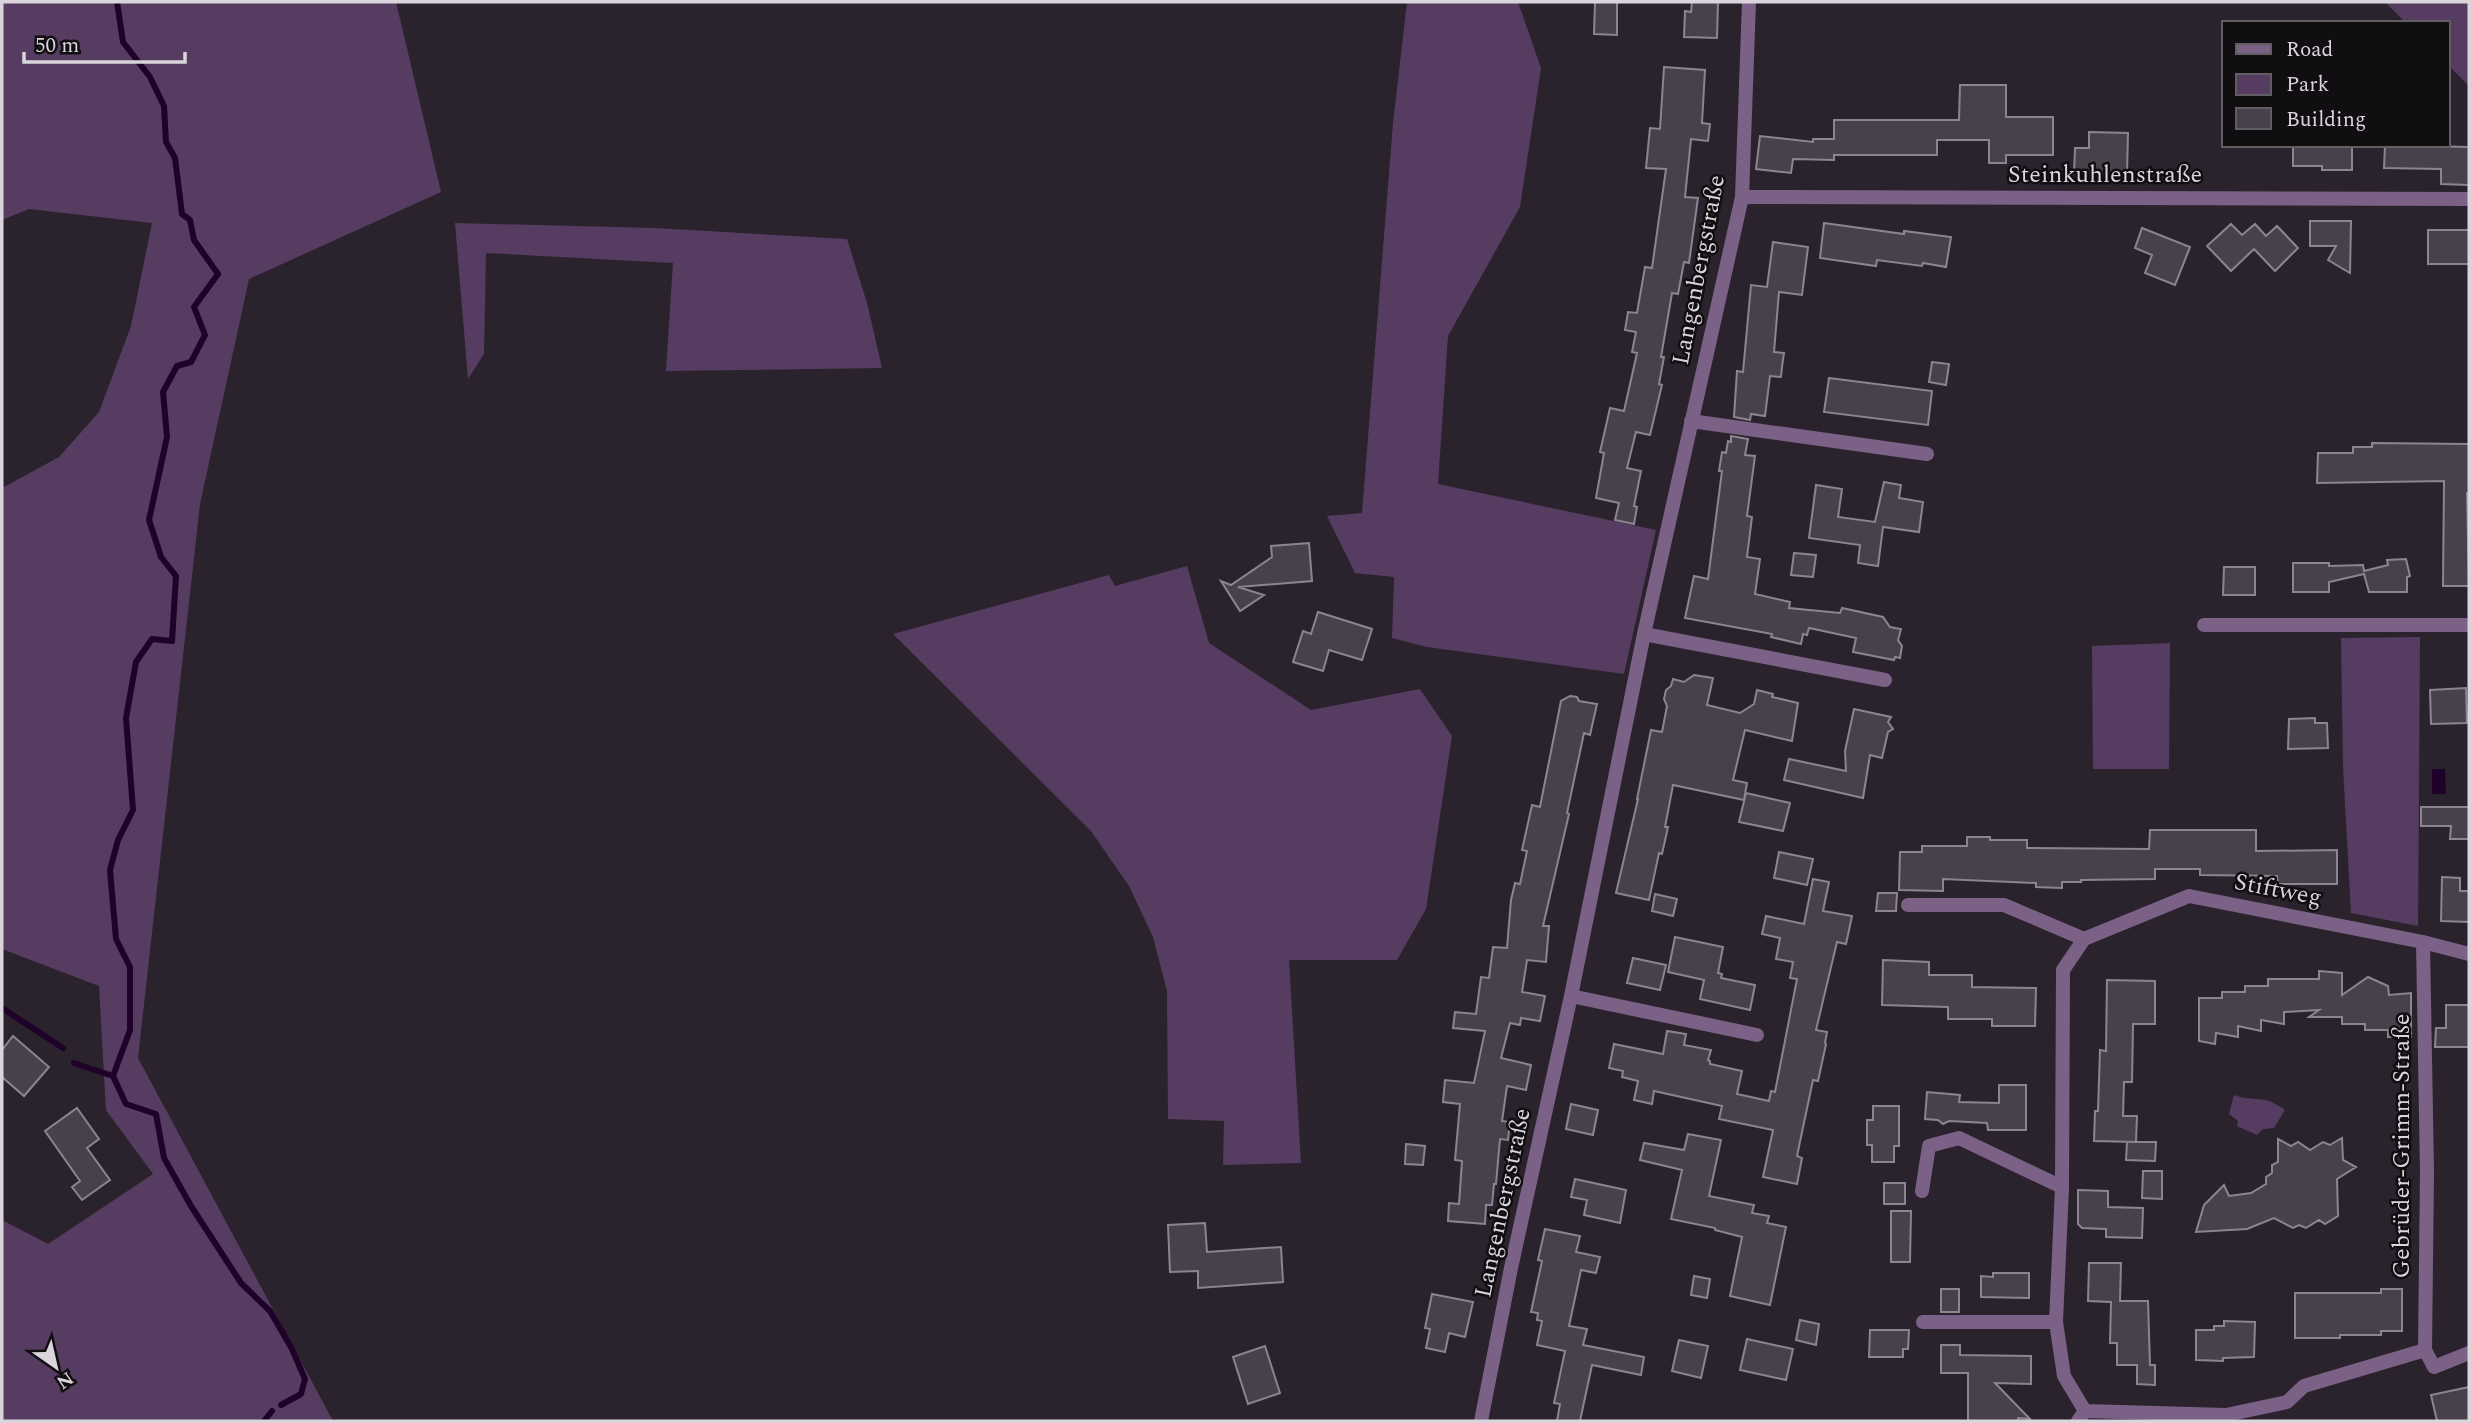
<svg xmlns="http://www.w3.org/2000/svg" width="2471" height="1423" font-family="Spectral,serif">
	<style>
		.green { fill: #563c61 }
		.water { fill: #1f022a }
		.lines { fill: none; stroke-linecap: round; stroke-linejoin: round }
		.stream { stroke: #1f022a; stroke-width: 6 }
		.building { fill: #48414c; stroke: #8d8491; stroke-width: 2 }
		.street { stroke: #7b6186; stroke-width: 14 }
		.labels { text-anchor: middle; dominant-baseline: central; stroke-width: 5; stroke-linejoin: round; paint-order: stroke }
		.street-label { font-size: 24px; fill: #dad5dc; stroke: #110e12 }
	</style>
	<rect width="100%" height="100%" fill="#2a232d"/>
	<!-- green -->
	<path class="green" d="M2,2H396L441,192L249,279L200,504L138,1058L333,1421H2V1220L48,1244L153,1174L106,1110L99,986L2,949V488L59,457L99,412L131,326L152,223L29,209L2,220Z
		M1407,2H1518L1541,68L1520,207L1448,336L1438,484L1656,530L1624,674L1427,647L1392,638L1394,577L1355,573L1327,516L1362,513L1393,123Z
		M2385,2H2469V86L2448,65V23H2406Z
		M455,223L654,228L847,239L867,303L882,368L666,371L673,263L486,253L484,354L468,379Z
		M1187,566L1209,643L1311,710L1420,689L1452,736L1426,909L1397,960H1289L1301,1163L1223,1165L1224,1121L1168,1119L1167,991L1153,937L1129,886L1091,831L893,634L1109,575L1115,586Z
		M2420,637L2418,926L2351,913L2343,767L2341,638Z
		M2170,643L2169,769H2093L2092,646Z
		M2234,1095C2255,1103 2262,1093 2285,1110L2274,1128L2263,1129L2257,1135L2237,1126L2238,1121L2229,1114Z"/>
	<!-- water -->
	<path class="water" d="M2432,769H2445L2446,794H2432Z"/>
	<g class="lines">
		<!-- stream -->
		<path class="stream" d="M117,2L123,42L150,77L164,106L166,142L175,158L182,214L190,220L194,240L218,274L194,307L205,335L191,362L177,366L163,392L167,437L149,520L161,557L176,576L172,641L152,639L136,662L126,718L133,810L118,840L110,870L116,939L130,967V1030L113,1076L126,1104L156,1114L164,1158L191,1206L241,1283L270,1311L292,1349L305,1379L301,1394L281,1405
			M2,1008L63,1048
			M74,1063L113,1076
			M264,1421L272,1411"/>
	</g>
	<!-- building -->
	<path class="building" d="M1595,2H1617V35L1594,34Z
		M1692,2H1718L1717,38L1684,37L1685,11L1691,12Z
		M1664,67L1705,70L1702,123L1710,124L1708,141L1691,139L1685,197L1698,198L1689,263L1684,262L1678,294L1672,293L1661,357H1664L1659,384L1662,385L1650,435L1636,432L1627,468L1641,471L1634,506L1637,507L1634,524L1615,520L1619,503L1596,498L1604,453L1600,452L1610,408L1624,411L1637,353L1632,352L1636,332L1625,330L1628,312L1637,313L1645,267L1652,268L1666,169L1646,168L1650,128L1660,129Z
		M1960,85H2006V117H2053V155H2006V163H1989V140H1937V155H1834V160L1793,159L1791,173L1756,169L1760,136L1813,142V139H1834V120H1959Z
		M2089,132L2128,133L2127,174L2074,173L2075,148H2089Z
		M2293,145H2352V170H2322V166H2293Z
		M2385,145L2469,147V185L2441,184V169L2384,168Z
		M2310,221H2351L2350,273L2328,260L2336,246H2310Z
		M1824,223L1904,234V231L1951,237L1946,267L1923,263L1922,266L1877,260L1876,266L1820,258Z
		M2231,224L2242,235L2255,224L2266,236L2277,226L2298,248L2275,271L2254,249L2231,271L2207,246Z
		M2142,228L2190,247L2175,285L2145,273L2152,255L2135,248Z
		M2428,230H2469V264H2428Z
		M1773,242L1808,247L1802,295L1779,292L1774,352L1784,353L1782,367L1781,377L1770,376L1765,416L1751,414L1750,420L1734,417L1737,371L1743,372L1751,285L1767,287Z
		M1932,362L1949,364L1946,385L1929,382Z
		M1829,378L1932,391L1928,425L1824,412Z
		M1731,436L1748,439L1745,455L1755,456L1747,516L1752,517L1747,557L1760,559L1755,594L1790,602L1789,608L1840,613L1842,608L1883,617L1890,627L1901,629L1898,640L1902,646L1900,658L1895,657L1894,660L1853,652L1856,638L1809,628L1807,635L1803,634L1801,644L1771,637L1772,634L1685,618L1694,576L1708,579L1722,471H1719L1722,452L1726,453L1728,441L1731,442Z
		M2372,443L2469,444V493H2467L2469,586H2443L2444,481L2317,483L2318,453H2353V447H2372Z
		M1884,482L1901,485L1899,498L1923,502L1919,532L1883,527L1878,566L1858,563L1860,545L1809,538L1816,485L1842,489L1838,517L1875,522Z
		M1309,543L1312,581L1238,587L1264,595L1240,611L1221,581L1231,585L1272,557L1271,546Z
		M1794,553L1816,555L1813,577L1791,575Z
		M2406,559L2410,576L2407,577V592H2369L2364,574L2329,582V592H2293V563H2329V566L2363,565L2364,571L2388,565L2387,560Z
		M2224,567H2255V595H2223Z
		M1318,612L1372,629L1362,660L1329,650L1323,671L1293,662L1303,631L1311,634Z
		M1694,675L1713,678L1707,705L1740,713L1754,704L1757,690L1773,694L1772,697L1798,703L1792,741L1745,730L1733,780L1747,783L1744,800L1673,785L1665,827H1668L1662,854L1659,853L1649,900L1616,893L1638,799H1637L1651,730L1662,732L1667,706L1664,699L1666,690L1671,686L1673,679L1684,682Z
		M2466,688L2467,723L2431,724L2430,690Z
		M1570,696L1577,697L1579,701L1597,704L1590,735L1584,733L1567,813L1569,814L1543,926H1549L1546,962L1527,960L1522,992L1545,996L1540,1021L1521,1018L1520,1025L1510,1023L1501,1058L1531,1065L1526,1090L1507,1086L1502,1121L1510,1122L1508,1140L1500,1139L1496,1184H1494L1492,1205H1486L1485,1224L1448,1221L1449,1203L1459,1204L1462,1161L1455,1160L1460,1104L1443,1102L1445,1080L1474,1083L1485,1031L1453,1028L1455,1012L1476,1014L1481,977L1489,978L1493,947L1507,948L1511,900L1515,883L1520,884L1527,851L1522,850L1532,805L1540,807L1561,701Z
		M1854,709L1891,717L1888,722L1893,729L1888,732L1882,758L1870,755L1863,798L1784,780L1789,759L1846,771L1845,751Z
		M2315,718V723H2327L2328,748L2288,749L2289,719Z
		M1746,793L1790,803L1783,831L1739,822Z
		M2421,807H2469V839H2450L2451,826H2421Z
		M2150,830H2256V851L2337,850V884H2278L2277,876L2200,875V869H2155V879L2081,880V882H2062V888L2036,887V883L1943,879V891L1899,890L1900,852H1922V846H1967V837H1990V840H2027V848L2149,849Z
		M1779,852L1813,859L1807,885L1774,878Z
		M2442,877L2460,878V891H2469V922L2441,921Z
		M1813,879L1829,882L1823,911L1852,916L1846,944L1837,942L1816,1030L1827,1032L1825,1043L1826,1044L1818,1081L1813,1080L1797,1156L1802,1158L1797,1184L1763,1177L1773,1130L1719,1119L1722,1106L1654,1091L1652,1104L1634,1100L1638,1081L1622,1077L1623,1071L1609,1068L1614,1044L1663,1054L1667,1031L1686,1034L1684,1045L1711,1050L1708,1060L1710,1061V1064L1742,1071L1737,1094L1769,1101L1771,1091L1775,1092L1797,979L1790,978L1793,962L1776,959L1780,938L1762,934L1766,916L1804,924Z
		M1878,893H1897L1896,911H1876Z
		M1655,894L1677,899L1673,916L1652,911Z
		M1675,937L1723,947L1718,973L1722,974L1721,978L1755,985L1750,1010L1700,999L1704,980L1668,972Z
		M1633,958L1666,965L1660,990L1627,983Z
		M1883,960L1929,962V975H1972V987L2036,988L2035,1026H1992V1019H1948V1007L1882,1005Z
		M2319,971L2342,973V995L2368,977L2388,986L2389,995L2411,993V1037H2388V1030H2365V1024H2342V1017H2309L2319,1010L2284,1012V1024L2261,1020V1031L2238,1026V1037L2216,1033L2215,1044L2199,1041V998H2222V992H2245V986H2268V979H2319Z
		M2107,980L2155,981V1024H2133L2132,1082H2124L2123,1116H2137L2136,1142L2094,1141L2095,1111H2098L2100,1050L2106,1051Z
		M2446,1005H2469V1047H2435L2436,1028H2446Z
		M13,1036L49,1067L24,1096L2,1077V1050Z
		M1999,1085H2026V1130H1988L1987,1123L1949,1121L1943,1124L1938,1120L1925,1119L1927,1092L1960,1095L1959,1102L1999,1103Z
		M1571,1104L1598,1110L1593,1135L1566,1129Z
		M1873,1106H1899V1146H1894V1162H1872V1145H1867V1120H1873Z
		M77,1108L99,1139L87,1148L110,1180L82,1200L72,1187L80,1181L45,1131Z
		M1688,1134L1721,1140L1709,1196L1754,1205L1752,1213L1769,1216L1767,1223L1786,1227L1770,1305L1730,1296L1742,1237L1715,1230V1228L1671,1219L1682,1170L1640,1160L1644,1143L1684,1150Z
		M2342,1138L2343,1160L2356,1167L2337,1179L2338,1216L2325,1224L2319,1220L2306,1228L2299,1225L2293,1228L2274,1218L2247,1229L2196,1232L2204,1205L2224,1185L2229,1196L2251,1193L2266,1184V1177L2272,1173V1165L2278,1162V1139L2291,1146L2298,1142L2310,1150L2323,1142L2330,1145Z
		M2127,1142H2156L2155,1161L2126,1160Z
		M1406,1144L1425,1146L1423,1165L1405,1164Z
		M2143,1171H2162V1199L2142,1198Z
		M1575,1179L1626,1190L1620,1223L1584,1215L1587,1200L1571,1197Z
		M1884,1183H1905V1204H1884Z
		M2078,1190L2108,1191V1207L2143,1208L2142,1238L2106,1237V1229L2082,1228L2078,1224Z
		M1891,1211H1911L1910,1262H1891Z
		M1205,1223L1207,1252L1281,1247L1283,1282L1198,1288V1271L1170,1272L1168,1225Z
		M1545,1229L1580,1236L1576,1252L1600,1257L1596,1273L1581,1270L1569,1326L1587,1329L1583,1345L1644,1357L1641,1375L1592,1365L1580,1421H1557L1560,1404L1554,1403L1565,1351L1537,1345L1542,1321L1537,1320L1538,1313L1531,1312L1542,1261L1538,1260Z
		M2089,1263H2121L2120,1301H2148L2150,1365H2155V1385L2137,1384V1365H2117V1343H2110L2111,1302L2088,1301Z
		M1993,1273H2029V1298L1981,1297V1276L1993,1277Z
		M1694,1276L1710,1279L1707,1298L1691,1295Z
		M1941,1289H1959V1312H1941Z
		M2381,1289H2402V1331H2381V1335H2340V1338H2295V1293H2381Z
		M1432,1294L1473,1302L1465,1337L1449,1333L1445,1352L1426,1348L1430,1329L1425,1328Z
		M1800,1320L1819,1324L1816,1345L1796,1340Z
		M2224,1321L2255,1322L2254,1357L2223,1358V1361L2196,1360V1330H2214V1326H2224Z
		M1870,1330H1909L1908,1349H1903V1357H1869Z
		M1747,1339L1793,1349L1786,1380L1740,1370Z
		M1679,1340L1708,1346L1701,1378L1672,1371Z
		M1941,1345H1960V1355L2031,1356V1384L1995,1383L2030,1419L2018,1418V1421H1968V1373H1941Z
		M1265,1346L1280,1393L1248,1404L1233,1357Z
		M2469,1387V1421H2437L2431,1395Z"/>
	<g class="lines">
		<!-- street -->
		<path class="street" d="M1742,197L2469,199
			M1691,421L1927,454
			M2204,625H2469
			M1644,634L1885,680
			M1908,905H2004L2084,939L2189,896L2423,942L2469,954
			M2423,942L2427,1172L2425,1350
			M1571,996L1757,1035
			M1922,1191L1929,1146L1959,1138L2062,1187
			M1923,1322H2056
			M2085,1411L2226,1415L2287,1402L2304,1386L2425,1350L2434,1367L2469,1353
			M1481,1421L1511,1268L1571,996L1644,634L1742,197L1749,2
			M2078,1421L2085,1411L2064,1376L2056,1322L2062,1187L2063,970L2084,939"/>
	</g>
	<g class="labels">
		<!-- street labels -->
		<g class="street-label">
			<text x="2105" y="175">Steinkuhlenstraße</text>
			<text transform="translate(1699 270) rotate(-79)">Langenbergstraße</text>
			<text transform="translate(2278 890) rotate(11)">Stiftweg</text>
			<text transform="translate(2402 1146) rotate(-90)">Gebrüder-Grimm-Straße</text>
			<text transform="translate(1503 1203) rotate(-78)">Langenbergstraße</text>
		</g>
	</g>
	<!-- border -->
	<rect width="2471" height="1423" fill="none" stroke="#dad5dc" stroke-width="7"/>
	<!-- legend -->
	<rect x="2222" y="21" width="228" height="126" fill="#110e12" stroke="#615e63" stroke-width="2"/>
	<rect x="2236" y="44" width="35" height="10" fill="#7b6186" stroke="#615e63" stroke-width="2"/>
	<text x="2286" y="56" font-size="21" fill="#dad5dc">Road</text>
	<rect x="2236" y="74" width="35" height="21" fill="#563c61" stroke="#615e63" stroke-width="2"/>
	<text x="2286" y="91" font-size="21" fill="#dad5dc">Park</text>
	<rect x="2236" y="108" width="35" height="21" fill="#48414c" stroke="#615e63" stroke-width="2"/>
	<text x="2286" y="126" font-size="21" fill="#dad5dc">Building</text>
	<!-- north arrow -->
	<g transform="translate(56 1367) rotate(146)" stroke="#110e12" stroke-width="5" paint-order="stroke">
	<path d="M0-5L12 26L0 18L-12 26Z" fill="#dad5dc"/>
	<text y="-10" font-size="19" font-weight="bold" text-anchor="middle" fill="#dad5dc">N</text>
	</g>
	<!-- scale -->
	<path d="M24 52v10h161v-10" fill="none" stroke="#dad5dc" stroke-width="3.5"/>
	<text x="35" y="52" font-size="21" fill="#dad5dc" stroke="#110e12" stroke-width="5" paint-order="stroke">50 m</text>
</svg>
